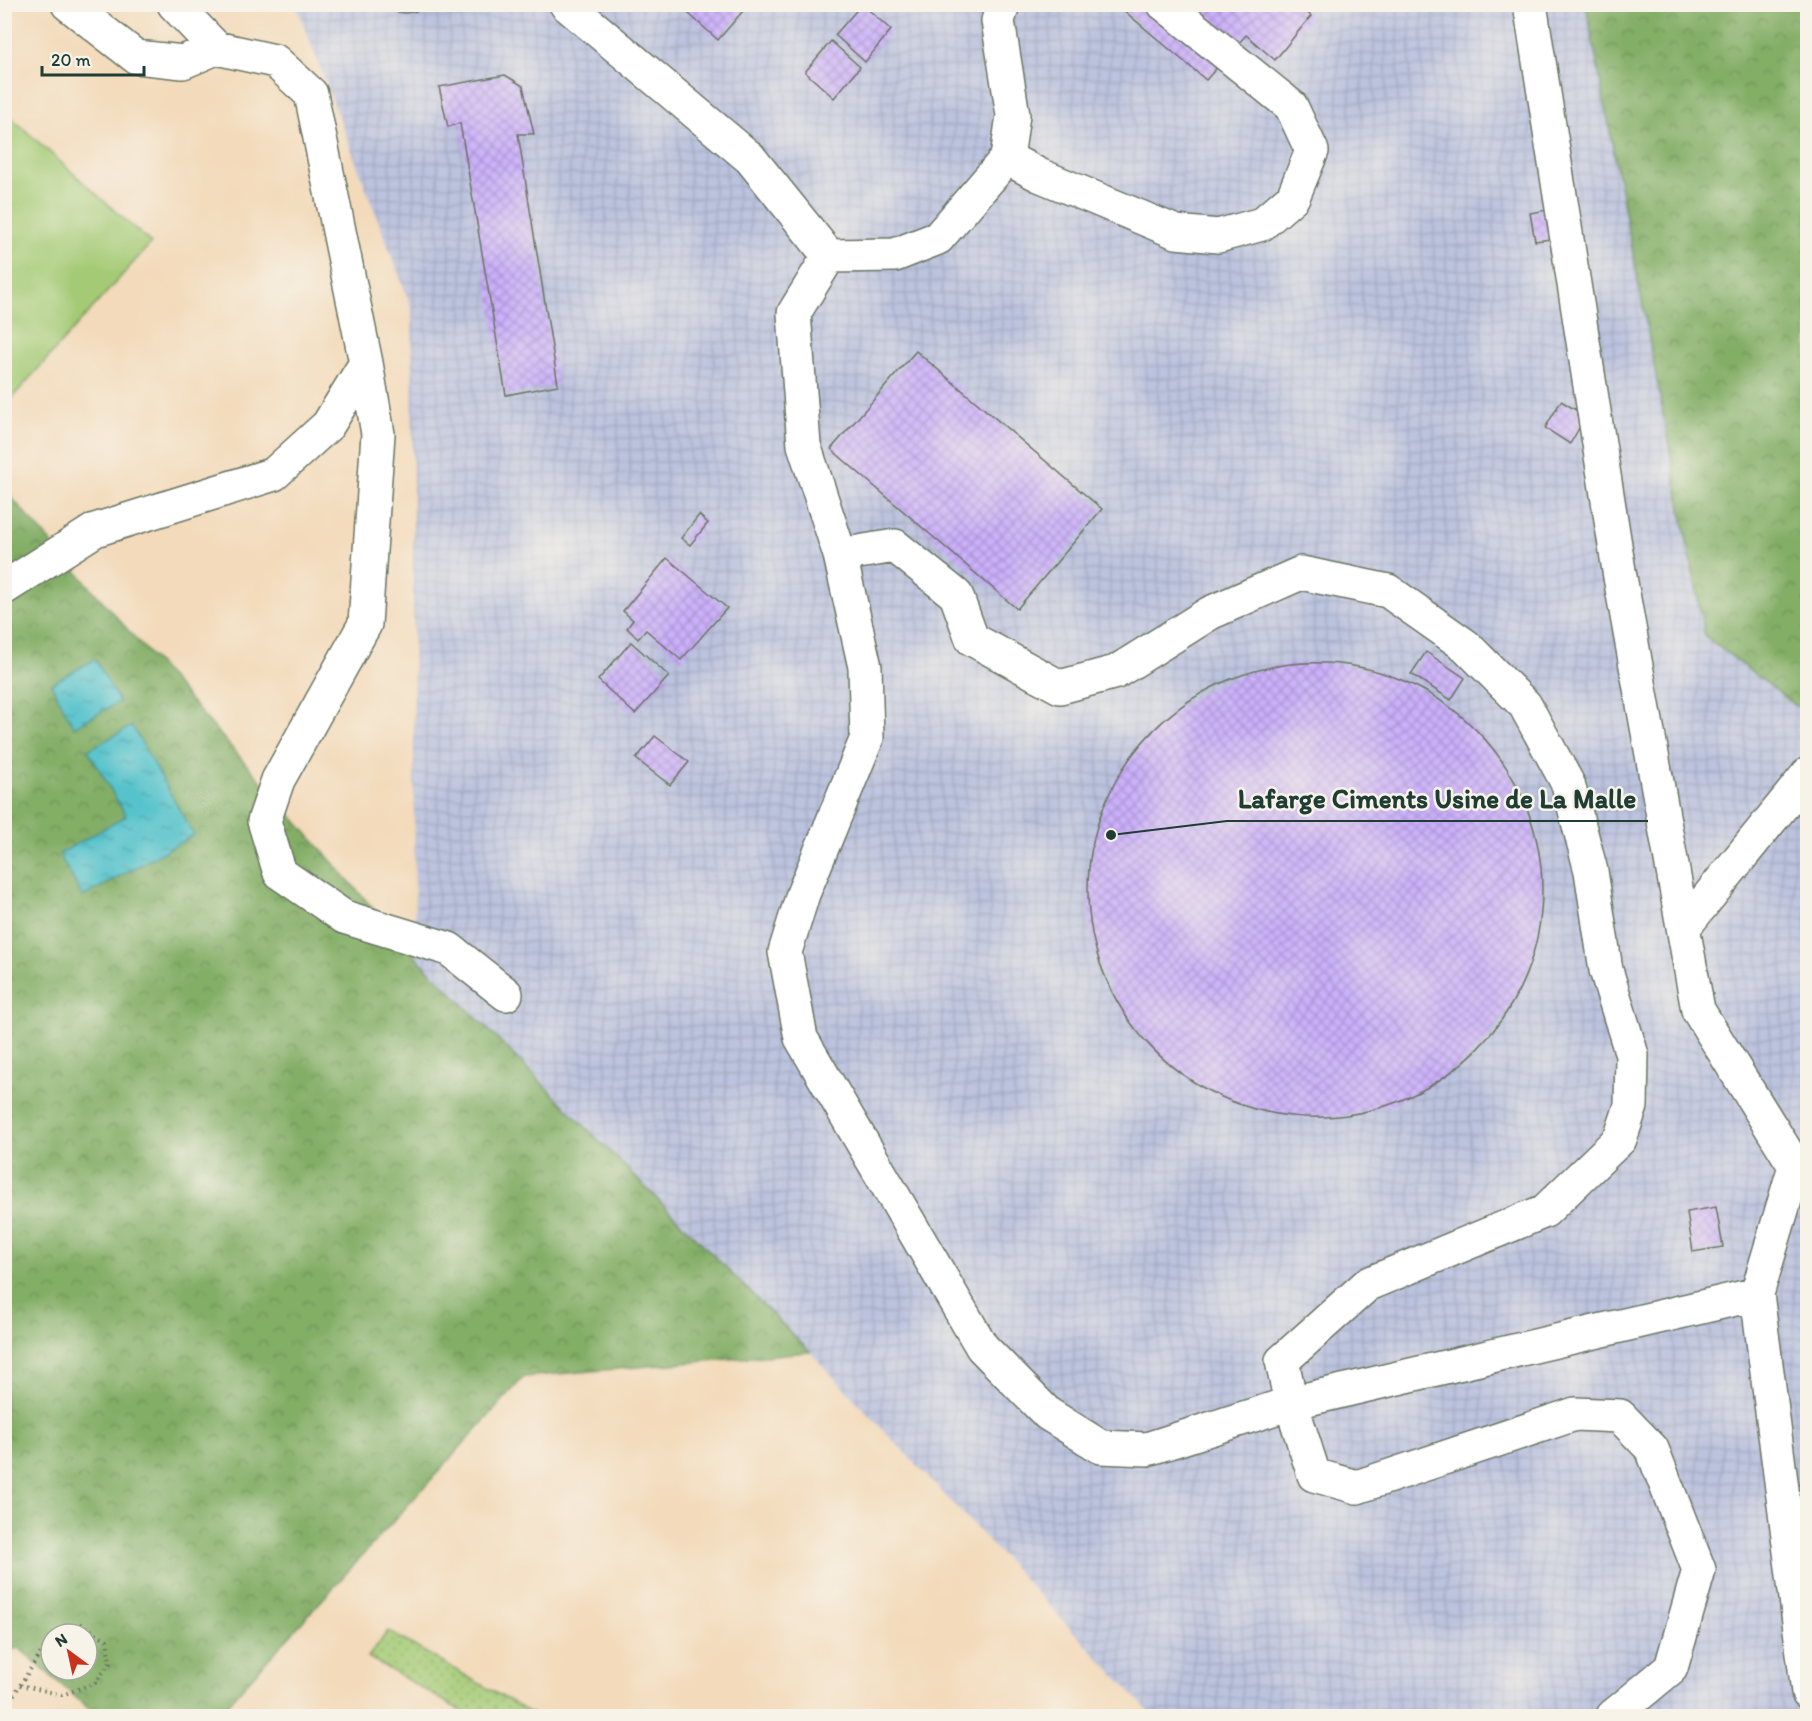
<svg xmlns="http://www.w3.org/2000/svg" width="1812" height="1721" font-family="Itim,sans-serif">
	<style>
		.industrial { fill: url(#industrial-grid) }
		.grass { fill: url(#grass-dots); stroke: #628454; stroke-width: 1.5 }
		.forest { fill: url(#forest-crowns); stroke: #51764d; stroke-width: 1.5; fill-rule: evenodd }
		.pitch { fill: #a4ca74; stroke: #628454; stroke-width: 1.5 }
		.water { fill: url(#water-ripples); stroke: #3a8080; stroke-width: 1.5 }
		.building { fill: url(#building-cross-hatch) }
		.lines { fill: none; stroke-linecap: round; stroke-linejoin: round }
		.minor-casing { stroke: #697463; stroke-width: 36 }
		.path { stroke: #697463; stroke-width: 4; stroke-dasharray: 1.5 4.5; stroke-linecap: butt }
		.minor { stroke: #fff; stroke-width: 33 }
		.leader { fill: none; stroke: #1f3d34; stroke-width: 2 }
		.callout-dot { fill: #1f3d34; stroke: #f7f3e8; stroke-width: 2 }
		.callout-label { font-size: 27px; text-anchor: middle; font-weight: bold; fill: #1f3d34; stroke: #f7f3e8; stroke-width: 5; stroke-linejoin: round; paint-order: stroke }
	</style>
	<defs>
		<pattern id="industrial-grid" width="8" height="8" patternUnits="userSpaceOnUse" patternTransform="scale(1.5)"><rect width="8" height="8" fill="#bcc3de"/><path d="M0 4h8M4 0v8" fill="none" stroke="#a1a8bf"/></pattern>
		<pattern id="grass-dots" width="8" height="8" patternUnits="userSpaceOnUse" patternTransform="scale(1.5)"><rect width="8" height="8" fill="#a4ca74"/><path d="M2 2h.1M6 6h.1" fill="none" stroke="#85a560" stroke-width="1.8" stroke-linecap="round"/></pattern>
		<pattern id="forest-crowns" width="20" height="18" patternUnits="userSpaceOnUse" patternTransform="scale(1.5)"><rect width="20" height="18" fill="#83ae66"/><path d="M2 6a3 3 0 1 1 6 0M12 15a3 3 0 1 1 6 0" fill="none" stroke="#6b8f55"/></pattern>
		<pattern id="water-ripples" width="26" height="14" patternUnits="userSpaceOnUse" patternTransform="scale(1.5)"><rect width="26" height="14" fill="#56c3cc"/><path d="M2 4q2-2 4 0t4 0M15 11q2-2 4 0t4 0" fill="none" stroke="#47a0a6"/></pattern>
		<pattern id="building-cross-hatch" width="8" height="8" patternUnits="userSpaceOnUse" patternTransform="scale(1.5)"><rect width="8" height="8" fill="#ccb1fb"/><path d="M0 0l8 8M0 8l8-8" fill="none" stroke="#a591cc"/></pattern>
	</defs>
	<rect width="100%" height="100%" fill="#f7f3e8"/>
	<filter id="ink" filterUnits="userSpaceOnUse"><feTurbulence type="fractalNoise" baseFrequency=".0167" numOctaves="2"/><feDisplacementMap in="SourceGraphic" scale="12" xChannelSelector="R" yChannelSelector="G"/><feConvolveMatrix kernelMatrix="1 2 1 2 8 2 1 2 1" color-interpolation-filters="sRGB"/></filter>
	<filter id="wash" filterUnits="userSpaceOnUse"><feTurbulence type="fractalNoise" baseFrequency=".008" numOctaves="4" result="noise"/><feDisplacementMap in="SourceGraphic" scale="24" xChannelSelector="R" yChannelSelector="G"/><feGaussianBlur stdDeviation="1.35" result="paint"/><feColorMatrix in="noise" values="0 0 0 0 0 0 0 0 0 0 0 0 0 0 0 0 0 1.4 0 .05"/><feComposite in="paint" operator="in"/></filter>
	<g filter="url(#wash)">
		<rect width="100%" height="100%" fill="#f3daba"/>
		<!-- industrial -->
		<path class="industrial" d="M296,5H1586L1705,636L1807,714V1716H1153L810,1352L415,956L412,309Z"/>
		<!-- grass -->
		<path class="grass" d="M388,1631L536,1716H470L368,1657Z"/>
		<!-- forest -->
		<path class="forest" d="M1586,5H1807V714L1705,636Z
			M4,489L415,956L810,1352L524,1377L217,1716H97L19,1648L5,1651ZM51,1634H87V1670H51Z"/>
		<!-- pitch -->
		<path class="pitch" d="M5,112L151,243L12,398L4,390Z"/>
		<!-- water -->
		<path class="water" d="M95,659L119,702L74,727L51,684Z
			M132,726L194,835L83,897L59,854L126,816L88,750Z"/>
		<g id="blocks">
			<!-- building -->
			<path class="building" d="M383,4H425L417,11L405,13L393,11Z
				M678,4H749L718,40Z
				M862,4L891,30L865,62L835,35Z
				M1116,4H1298L1311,16L1275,60L1246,35L1206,80Z
				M831,41L860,67L834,98L805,72Z
				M505,75L523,86L534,134H518L558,385L506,395L460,123L448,127L439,87Z
				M1547,210L1551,239L1535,241L1530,213Z
				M916,351L1102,509L1017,609L831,449Z
				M1561,401L1586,416L1570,444L1545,428Z
				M699,515L708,523L690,545L681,538Z
				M667,558L727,608L681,660L646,630L638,639L627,628L633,620L623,611Z
				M631,642L669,676L635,714L598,680Z
				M1426,652L1465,678L1451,700L1411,674Z
				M1088 890a227 227 0 1 1 454 0a227 227 0 1 1-454 0Z
				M655,736L689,762L670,785L636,759Z
				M1716,1207L1723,1247L1693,1252L1687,1212Z"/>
		</g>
	</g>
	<g filter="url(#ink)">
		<use href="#blocks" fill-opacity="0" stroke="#697463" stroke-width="1.5"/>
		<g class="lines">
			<!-- minor casing -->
			<g class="minor-casing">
				<path id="minor" d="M68,4L136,57L183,62L216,48
					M566,4L750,158L829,256L794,313L804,445L840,555L865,667L867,738L803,894L785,952L801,1038L982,1347L1048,1414L1101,1447L1147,1449L1291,1403L1757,1294
					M1530,4L1620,577L1698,1010L1795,1166L1757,1294L1808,1692
					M1007,158L1039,175L1176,232L1218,236L1262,224L1293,197L1312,151L1291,106L1164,4
					M829,256L895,255L938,238L1007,158L1013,115L998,21L1003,4
					M366,363L378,434L365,624L278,780L264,821L280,873L344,917L449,949L506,994
					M840,555L895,546L956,595L972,639L1060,687L1116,672L1210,613L1301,573L1388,591L1466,646L1525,705L1568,784L1591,871L1606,970L1632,1055L1631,1106L1620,1139L1545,1211L1368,1284L1282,1361L1291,1403L1314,1475L1357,1487L1575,1414L1620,1416L1652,1449L1699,1570L1671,1668L1613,1716
					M4,588L95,530L274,474L328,425L366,363L311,94L275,61L216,48L174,4
					M1684,927L1808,774"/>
			</g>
			<!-- path -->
			<path class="path" d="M20,1685L62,1695L95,1683L110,1663L107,1640L81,1624L53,1634
				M4,1710L51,1637"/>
			<!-- minor -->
			<use href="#minor" class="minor"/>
		</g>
	</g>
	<!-- callouts -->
	<path class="leader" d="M1111 835L1227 821H1648"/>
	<circle class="callout-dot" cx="1111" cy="835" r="6"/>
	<g class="callout-label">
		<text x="1437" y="808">Lafarge Ciments Usine de La Malle</text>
	</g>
	<!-- margin -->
	<rect width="1812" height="1721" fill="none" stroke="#f7f3e8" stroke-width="24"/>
	<!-- north arrow -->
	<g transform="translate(69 1652) rotate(327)"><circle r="28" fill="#f7f3e8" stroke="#a1aaa0" stroke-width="1.5"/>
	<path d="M0-4.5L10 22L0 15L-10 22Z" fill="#c8321e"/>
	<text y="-9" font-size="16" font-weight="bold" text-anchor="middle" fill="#1f3d34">N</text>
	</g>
	<!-- scale -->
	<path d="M42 66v9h102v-9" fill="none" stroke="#1f3d34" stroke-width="3"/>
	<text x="51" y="66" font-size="18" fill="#1f3d34" stroke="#f7f3e8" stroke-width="4.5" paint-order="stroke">20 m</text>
</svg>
